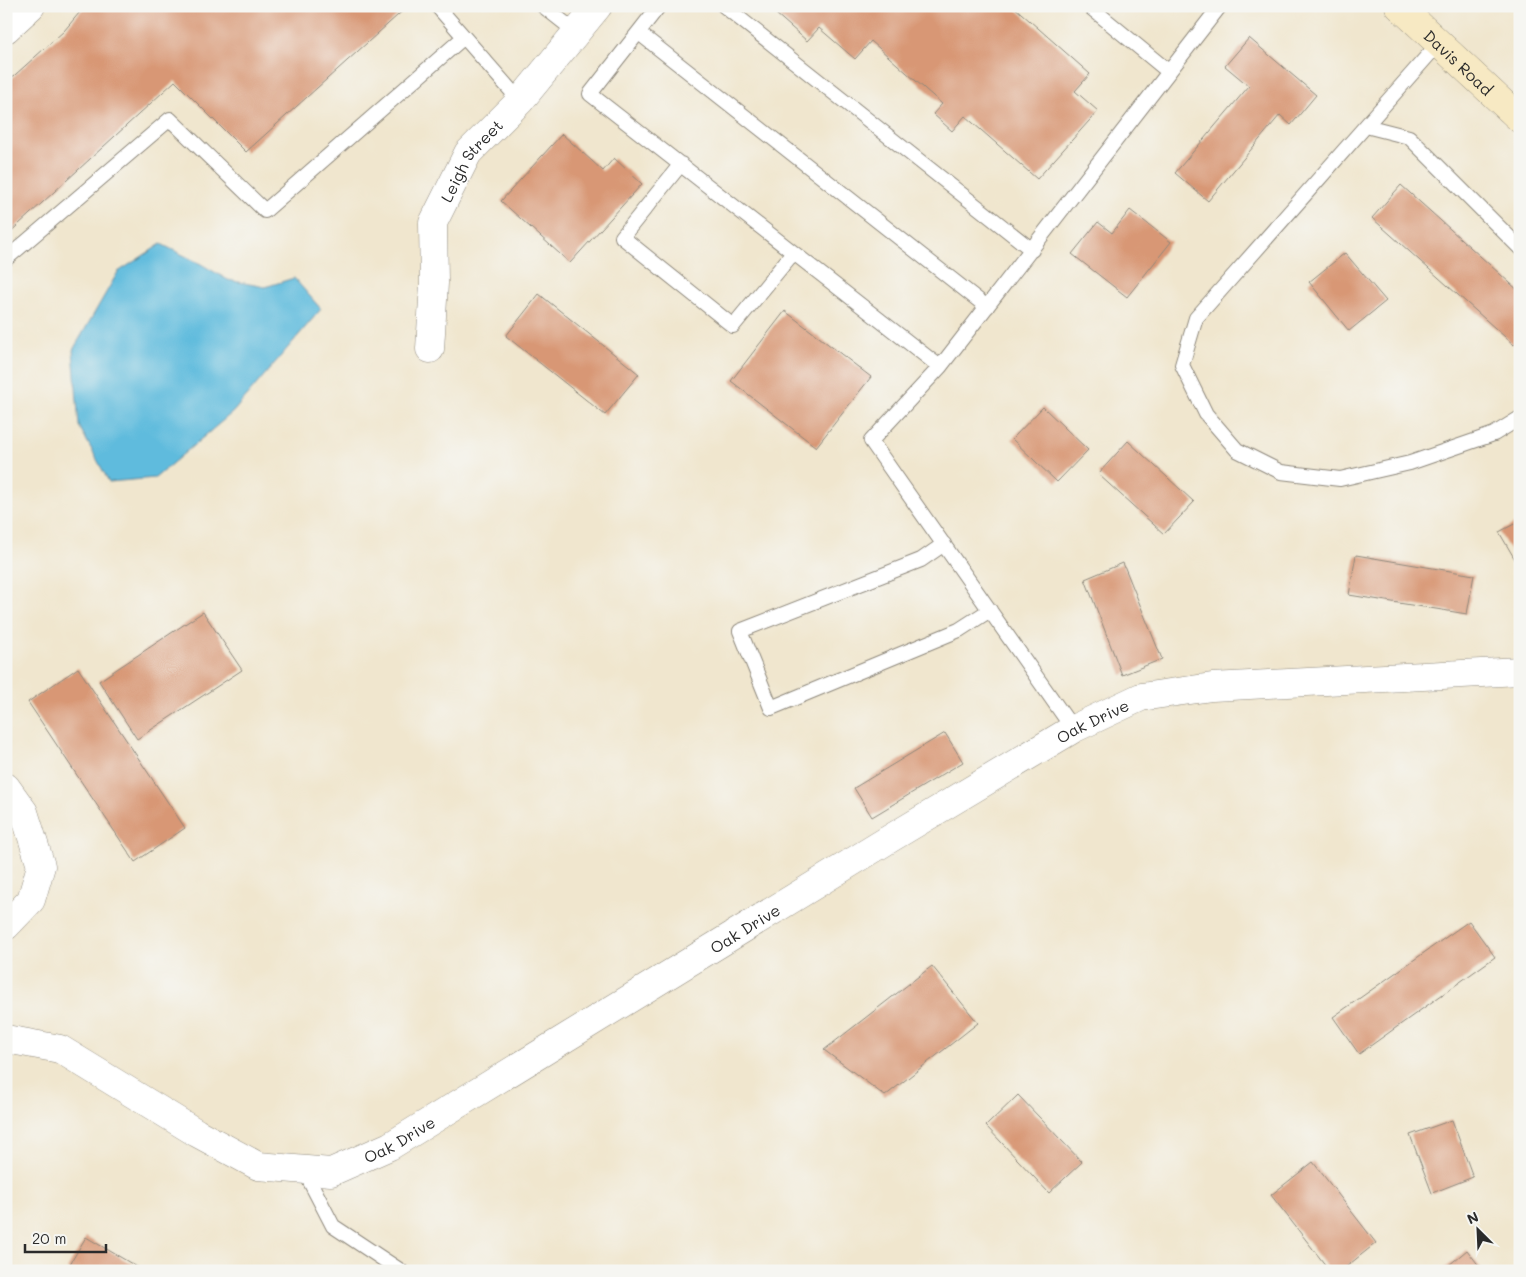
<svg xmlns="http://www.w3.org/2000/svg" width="1526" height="1277" font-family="Mali,sans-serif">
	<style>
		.water { fill: #5fbbdd; stroke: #457384 }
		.building { fill: #d89775 }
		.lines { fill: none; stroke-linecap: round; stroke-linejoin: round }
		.service-casing { stroke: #8e887c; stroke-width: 16 }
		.minor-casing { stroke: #8e887c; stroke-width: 29 }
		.secondary-casing { stroke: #8e887c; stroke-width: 29 }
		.service { stroke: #fff; stroke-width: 14 }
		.minor { stroke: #fff; stroke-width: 28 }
		.secondary { stroke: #f7e9c3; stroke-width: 28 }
		.labels { text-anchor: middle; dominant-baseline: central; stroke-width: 4.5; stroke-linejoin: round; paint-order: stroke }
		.street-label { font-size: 16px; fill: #2b2b2b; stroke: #f6f6f2 }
	</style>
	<rect width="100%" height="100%" fill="#f6f6f2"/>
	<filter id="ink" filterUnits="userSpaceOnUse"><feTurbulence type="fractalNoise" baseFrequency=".02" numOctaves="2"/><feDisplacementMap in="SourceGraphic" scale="10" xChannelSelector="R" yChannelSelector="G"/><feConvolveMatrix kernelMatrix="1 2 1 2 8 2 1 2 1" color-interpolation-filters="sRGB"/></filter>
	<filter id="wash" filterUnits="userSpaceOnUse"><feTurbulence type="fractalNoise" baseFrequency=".0096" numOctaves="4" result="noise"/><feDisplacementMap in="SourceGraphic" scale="20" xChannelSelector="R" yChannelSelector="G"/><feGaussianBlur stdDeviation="1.12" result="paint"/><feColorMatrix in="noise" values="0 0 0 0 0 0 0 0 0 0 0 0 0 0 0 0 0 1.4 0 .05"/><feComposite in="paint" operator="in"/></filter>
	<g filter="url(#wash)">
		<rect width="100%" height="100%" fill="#f0e6ce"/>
		<!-- water -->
		<path class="water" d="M161,244L201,264L228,280L265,287L294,278L321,309L233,412L155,478L109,482L79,426L73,350L118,272Z"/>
		<g id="blocks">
			<!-- building -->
			<path class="building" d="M85,6H408L246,152L175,81L6,236V83L64,31Z
				M767,6H1013L1090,74L1075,91L1098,111L1037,179L965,116L952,131L933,114L942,104L871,41L855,59L819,28L807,41Z
				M1249,38L1316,95L1291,125L1280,115L1208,201L1175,173L1249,86L1225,66Z
				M562,134L603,171L614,158L642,184L570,263L501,201Z
				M1401,185L1520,292V339L1514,345L1372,218Z
				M1130,210L1171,242L1127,297L1072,254L1098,222L1112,233Z
				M1345,253L1386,301L1349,331L1309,282Z
				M539,294L639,374L605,415L506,336Z
				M785,311L871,377L816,447L731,381Z
				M1043,407L1088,450L1057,482L1012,439Z
				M1128,441L1194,502L1164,534L1098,474Z
				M1520,521V568L1499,532Z
				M1356,555L1474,575L1467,614L1349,595Z
				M1123,563L1162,659L1122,675L1085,579Z
				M203,612L242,670L137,739L99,681Z
				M78,668L185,828L135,862L28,702Z
				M945,733L963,762L872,817L854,788Z
				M1469,921L1495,957L1359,1054L1333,1017Z
				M932,966L978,1023L885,1096L824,1050Z
				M1018,1095L1082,1162L1049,1193L986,1126Z
				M1452,1120L1473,1177L1432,1193L1410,1135Z
				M1313,1162L1376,1243L1341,1271H1330L1271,1195Z
				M86,1237L144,1271H71L67,1269Z
				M1467,1250L1483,1271H1442Z"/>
		</g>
	</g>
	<g filter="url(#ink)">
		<use href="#blocks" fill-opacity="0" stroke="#8e887c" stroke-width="1"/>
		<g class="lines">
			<!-- service casing -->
			<g class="service-casing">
				<path id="service" d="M437,6L520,101
					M543,6L576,32
					M659,6L590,94L940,367L1220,6
					M724,6L1032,250
					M1089,6L1169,72
					M639,33L987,307
					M1439,43L1196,318L1182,365L1206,414L1237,450L1281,472L1340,479L1410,463L1494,434L1520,418
					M1366,126L1409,137L1520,248
					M681,164L622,237L733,326L793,253
					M6,259L170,119L265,211L464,37
					M940,367L871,441L1073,729
					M944,544L921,560L740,631L771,708L959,630L990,610
					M304,1170L333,1226L401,1271"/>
			</g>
			<!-- minor casing -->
			<g class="minor-casing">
				<g id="minor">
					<path d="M6,29L31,6"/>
					<path id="s1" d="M430,349L434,283L433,223L468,153L520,101L598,6"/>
					<path d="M6,787L24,812L41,866L31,900L6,926"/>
					<path id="s2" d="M6,1039L60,1049L197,1133L258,1166L331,1172L390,1146L891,838L1073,729L1141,697L1212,687L1520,671"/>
				</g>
			</g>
			<!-- secondary casing -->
			<g class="secondary-casing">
				<g id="secondary">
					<path id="s3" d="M1399,6L1520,119"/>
				</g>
			</g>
			<!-- service -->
			<use href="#service" class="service"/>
			<!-- minor -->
			<use href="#minor" class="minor"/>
			<!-- secondary -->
			<use href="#secondary" class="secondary"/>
		</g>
	</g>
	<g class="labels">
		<!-- street labels -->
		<g class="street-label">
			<text stroke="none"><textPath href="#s3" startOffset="82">Davis Road</textPath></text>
			<text stroke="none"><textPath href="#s1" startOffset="200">Leigh Street</textPath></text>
			<text stroke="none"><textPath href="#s2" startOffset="1244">Oak Drive</textPath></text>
			<text stroke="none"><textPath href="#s2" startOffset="839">Oak Drive</textPath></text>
			<text stroke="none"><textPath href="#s2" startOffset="434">Oak Drive</textPath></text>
		</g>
	</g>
	<!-- margin -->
	<rect width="1526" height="1277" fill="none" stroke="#f6f6f2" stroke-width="25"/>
	<!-- north arrow -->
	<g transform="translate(1478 1230) rotate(336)" stroke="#f6f6f2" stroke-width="4" paint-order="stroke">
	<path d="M0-4L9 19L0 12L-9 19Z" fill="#2b2b2b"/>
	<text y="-8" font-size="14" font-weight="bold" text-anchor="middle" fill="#2b2b2b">N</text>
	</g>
	<!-- scale -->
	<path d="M25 1244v8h81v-8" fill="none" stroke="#2b2b2b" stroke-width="2.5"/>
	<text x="32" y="1244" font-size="15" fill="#2b2b2b" stroke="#f6f6f2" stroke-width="4" paint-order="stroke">20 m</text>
</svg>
